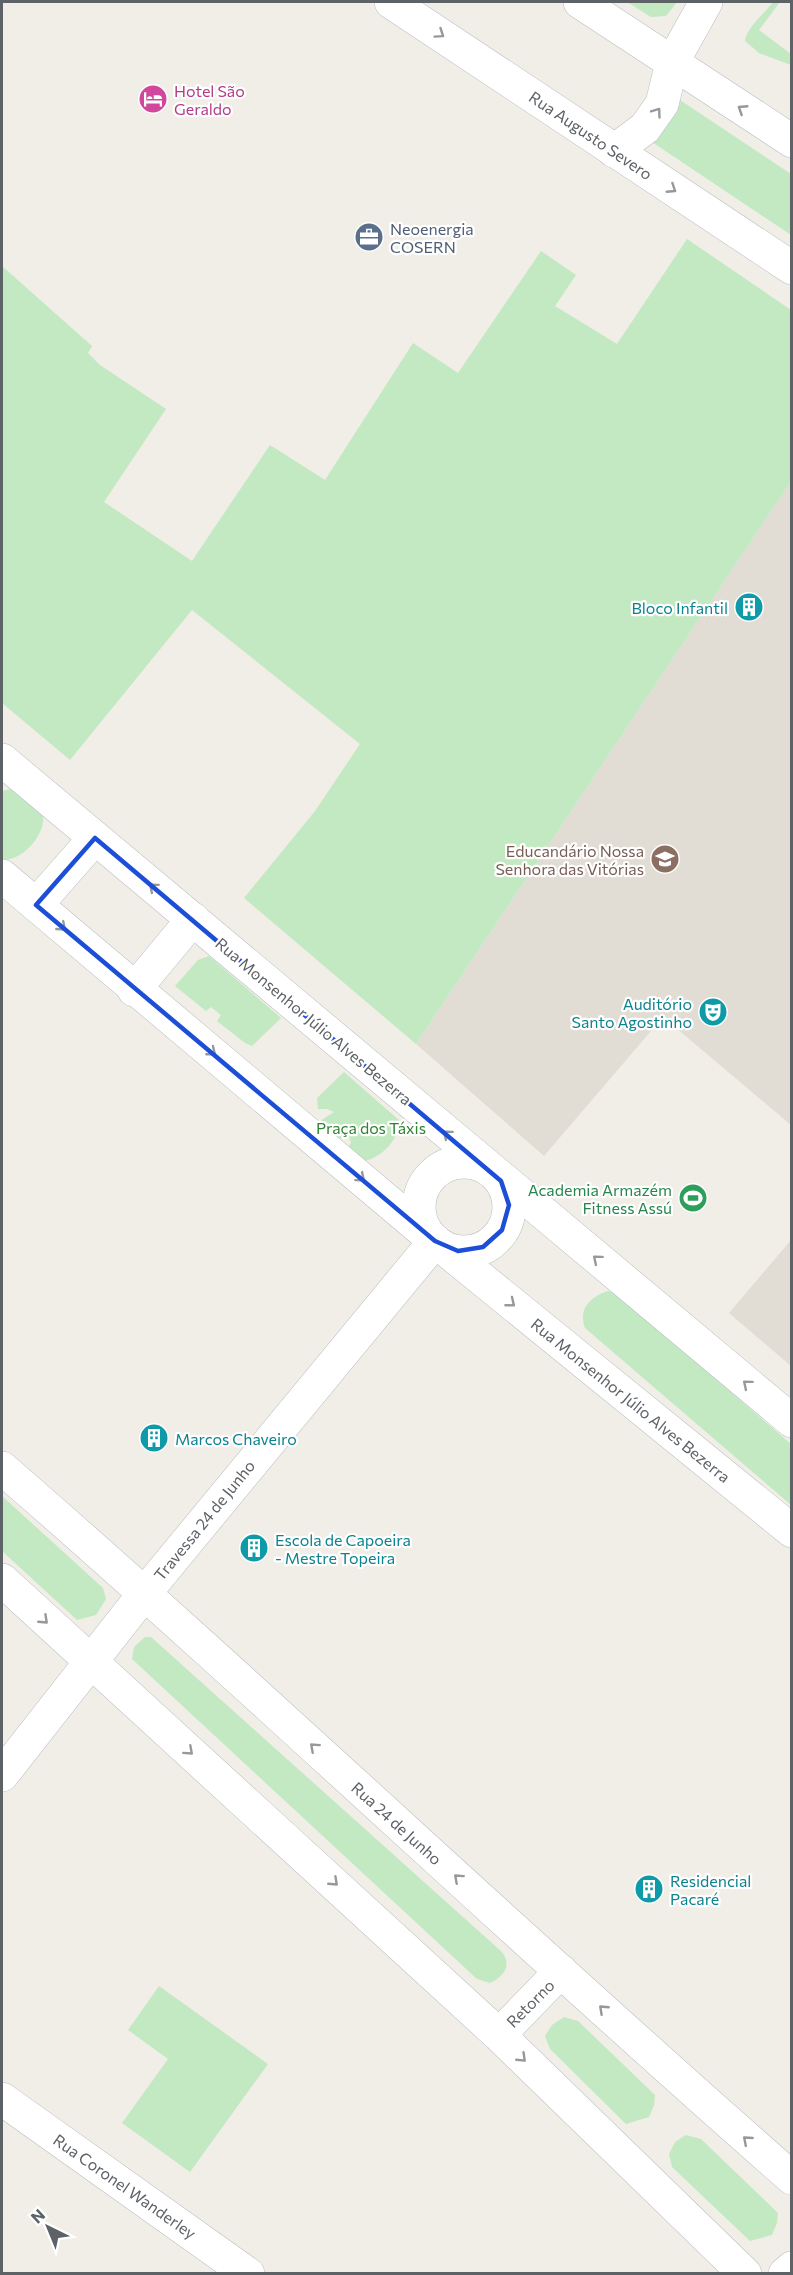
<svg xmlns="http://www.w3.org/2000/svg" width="793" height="2275" font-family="Commissioner,sans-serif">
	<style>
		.education { fill: #e1ddd4 }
		.green { fill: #c2e9c1 }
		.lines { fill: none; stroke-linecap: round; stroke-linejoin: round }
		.street-casing { stroke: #b8bcc0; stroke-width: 34 }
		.secondary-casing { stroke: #b9bdc2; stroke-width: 34 }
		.street { stroke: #fff; stroke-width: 33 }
		.secondary { stroke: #fff; stroke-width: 33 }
		.oneway { stroke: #96999c }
		.marked { fill: none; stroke: #1d4ed8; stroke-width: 4.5; stroke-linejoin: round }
		.labels { text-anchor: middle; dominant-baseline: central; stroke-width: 4.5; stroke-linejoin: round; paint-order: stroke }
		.hotel-label { font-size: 16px; fill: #b23c85; stroke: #fff; text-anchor: start }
		.street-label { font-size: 16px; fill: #5d6267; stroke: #fff }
		.service-label { font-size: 16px; fill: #4e5e75; stroke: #fff; text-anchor: start }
		.culture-label { font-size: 16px; fill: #0d838f; stroke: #fff; text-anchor: start }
		.education-label { font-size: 16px; fill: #785e54; stroke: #fff; text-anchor: end }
		.park-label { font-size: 16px; fill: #308332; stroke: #fff }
		.leisure-label { font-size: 16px; fill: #27864d; stroke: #fff; text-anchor: end }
	</style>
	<rect width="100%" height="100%" fill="#f0eee6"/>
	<!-- education -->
	<path class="education" d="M791,481V1125L663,1017L544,1156L416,1044Z
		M791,1240V1366L729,1313Z"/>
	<!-- green -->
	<path class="green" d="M627,2H677L666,16L651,17Z
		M773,2H780L759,30L791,54V65L759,53L745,41C746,28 765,13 773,2Z
		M677,98L791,174V235L646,138Z
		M687,239L791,310V481L416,1044L244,898L315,811L360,744L192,610L70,760L2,703V266L92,346L88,353L100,365L166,409L104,502L192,561L270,445L325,480L413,343L458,373L541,251L576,275L555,306L617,344Z
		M19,787L43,815C46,835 22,861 2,860V791Z
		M209,956L281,1018L252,1046L245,1043L217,1021L221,1015L211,1007L206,1011L175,986L198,960Z
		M344,1072L399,1120C400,1139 382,1157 365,1161L346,1150L351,1143L349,1136H343L336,1142L317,1123L334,1112L327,1109H318L317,1098Z
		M608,1291L616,1293L791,1444V1505L585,1328C578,1309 590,1297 608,1291Z
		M2,1496L103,1588L106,1599L96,1615L77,1620L2,1551Z
		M145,1637H151L502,1952C512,1966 504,1976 490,1983L477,1979L132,1659L134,1647Z
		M159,1986L268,2064L190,2172L122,2123L168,2059L128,2030Z
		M564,2017L578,2021L655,2095L654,2105L649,2117L626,2124L550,2049L545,2036L552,2025Z
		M686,2135L701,2139L778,2213L777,2223L772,2235L750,2241L672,2167L669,2154L675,2142Z"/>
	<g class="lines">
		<!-- street casing -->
		<g class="street-casing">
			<path id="street" d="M614,151L645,128L662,104L672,63L706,2
				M419 1207a45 45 0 1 1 90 0a45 45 0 1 1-90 0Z
				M2,1468C269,1700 525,1945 792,2178
				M2,1580L499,2035L745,2274
				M2,1775L144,1594L435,1241
				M499,2035L561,1971
				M2,2099L248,2274
				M785,2274L792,2268"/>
		</g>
		<!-- secondary casing -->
		<g class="secondary-casing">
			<path id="secondary" d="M391,2L792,268
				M580,2L792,141
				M2,760L792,1421
				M2,876L435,1241L792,1531
				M36,905L95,838
				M134,990L193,919"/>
		</g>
		<!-- street -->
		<use href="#street" class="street"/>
		<!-- secondary -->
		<use href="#secondary" class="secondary"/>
	</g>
	<!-- one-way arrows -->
	<defs><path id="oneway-chevron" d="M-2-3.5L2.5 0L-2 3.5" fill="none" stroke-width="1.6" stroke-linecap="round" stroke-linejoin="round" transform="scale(1.5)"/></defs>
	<g class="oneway">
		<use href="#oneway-chevron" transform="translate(440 34) rotate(34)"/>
		<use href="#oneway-chevron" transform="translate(742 109) rotate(-147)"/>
		<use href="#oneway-chevron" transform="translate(657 112) rotate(-54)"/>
		<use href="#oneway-chevron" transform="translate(672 189) rotate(33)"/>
		<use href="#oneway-chevron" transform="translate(153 887) rotate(-140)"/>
		<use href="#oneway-chevron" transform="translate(62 927) rotate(41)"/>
		<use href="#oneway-chevron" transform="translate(212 1052) rotate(39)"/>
		<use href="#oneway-chevron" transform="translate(447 1134) rotate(-140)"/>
		<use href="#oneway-chevron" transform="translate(361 1178) rotate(40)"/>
		<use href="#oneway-chevron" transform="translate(597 1259) rotate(-140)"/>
		<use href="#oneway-chevron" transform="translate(511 1303) rotate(39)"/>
		<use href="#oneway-chevron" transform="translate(747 1384) rotate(-140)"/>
		<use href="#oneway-chevron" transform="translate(44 1620) rotate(43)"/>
		<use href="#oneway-chevron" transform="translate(314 1747) rotate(-138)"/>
		<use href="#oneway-chevron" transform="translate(189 1751) rotate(42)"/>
		<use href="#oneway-chevron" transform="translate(458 1878) rotate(-138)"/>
		<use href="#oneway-chevron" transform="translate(334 1882) rotate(43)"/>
		<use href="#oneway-chevron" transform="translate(603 2009) rotate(-137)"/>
		<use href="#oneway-chevron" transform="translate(522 2058) rotate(44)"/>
		<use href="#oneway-chevron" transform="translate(747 2140) rotate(-139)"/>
	</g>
	<!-- marked area -->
	<path class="marked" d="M95,838L501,1181L509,1205L502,1230L483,1247L458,1251L435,1241L36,905Z"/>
	<!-- icons -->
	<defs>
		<g id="hotel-disc" transform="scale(1.5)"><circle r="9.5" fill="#d1479c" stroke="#fff"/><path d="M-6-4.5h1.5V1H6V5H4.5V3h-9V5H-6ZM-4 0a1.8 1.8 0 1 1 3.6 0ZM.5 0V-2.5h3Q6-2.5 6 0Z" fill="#fff"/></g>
		<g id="office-disc" transform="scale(1.5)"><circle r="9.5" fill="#5c6f8a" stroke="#fff"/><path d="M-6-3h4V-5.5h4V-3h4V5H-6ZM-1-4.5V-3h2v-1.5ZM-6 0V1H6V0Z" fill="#fff"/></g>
		<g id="building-disc" transform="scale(1.5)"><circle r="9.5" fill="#0f9aa8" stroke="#fff"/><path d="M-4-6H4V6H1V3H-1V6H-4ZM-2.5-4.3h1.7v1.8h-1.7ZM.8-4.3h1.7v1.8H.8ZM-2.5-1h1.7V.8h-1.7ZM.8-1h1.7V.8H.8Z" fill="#fff"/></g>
		<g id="school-disc" transform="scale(1.5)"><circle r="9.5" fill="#8d6e63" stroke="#fff"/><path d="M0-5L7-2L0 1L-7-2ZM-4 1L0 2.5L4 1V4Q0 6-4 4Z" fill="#fff"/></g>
		<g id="theatre-disc" transform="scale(1.5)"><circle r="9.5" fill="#0f9aa8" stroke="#fff"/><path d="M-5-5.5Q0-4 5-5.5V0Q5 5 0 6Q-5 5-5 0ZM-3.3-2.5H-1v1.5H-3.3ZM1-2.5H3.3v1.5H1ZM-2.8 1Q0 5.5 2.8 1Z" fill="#fff"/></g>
		<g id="stadium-disc" transform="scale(1.5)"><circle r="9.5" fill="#2e9e5b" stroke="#fff"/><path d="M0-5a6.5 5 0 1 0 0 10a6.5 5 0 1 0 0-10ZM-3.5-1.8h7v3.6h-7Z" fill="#fff"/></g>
	</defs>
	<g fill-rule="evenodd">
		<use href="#hotel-disc" x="153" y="99"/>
		<use href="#office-disc" x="369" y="237"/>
		<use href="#building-disc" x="749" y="607"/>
		<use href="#school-disc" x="665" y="859"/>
		<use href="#theatre-disc" x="713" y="1012"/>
		<use href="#stadium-disc" x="693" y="1198"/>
		<use href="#building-disc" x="154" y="1438"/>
		<use href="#building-disc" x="254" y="1548"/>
		<use href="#building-disc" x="649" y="1889"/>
	</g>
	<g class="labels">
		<!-- hotel labels -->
		<g class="hotel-label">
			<text x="174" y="90">Hotel São<tspan x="174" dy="18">Geraldo</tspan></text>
		</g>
		<!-- street labels -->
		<g class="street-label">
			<text transform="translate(591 135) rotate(34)">Rua Augusto Severo</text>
			<text transform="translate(314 1021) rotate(40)">Rua Monsenhor Júlio Alves Bezerra</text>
			<text transform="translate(631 1400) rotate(39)">Rua Monsenhor Júlio Alves Bezerra</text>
			<text transform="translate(204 1520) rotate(-51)">Travessa 24 de Junho</text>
			<text transform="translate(397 1823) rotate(42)">Rua 24 de Junho</text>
			<text transform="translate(530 2003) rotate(-45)">Retorno</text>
			<text transform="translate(125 2186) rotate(35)">Rua Coronel Wanderley</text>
		</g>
		<!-- service labels -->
		<g class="service-label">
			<text x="390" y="228">Neoenergia<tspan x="390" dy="18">COSERN</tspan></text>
		</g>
		<!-- culture labels -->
		<g class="culture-label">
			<text x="728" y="607" text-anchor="end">Bloco Infantil</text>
			<text x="692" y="1003" text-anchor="end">Auditório<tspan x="692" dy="18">Santo Agostinho</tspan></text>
			<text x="175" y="1438">Marcos Chaveiro</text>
			<text x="275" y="1539">Escola de Capoeira<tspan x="275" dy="18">- Mestre Topeira</tspan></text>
			<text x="670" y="1880">Residencial<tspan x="670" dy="18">Pacaré</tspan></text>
		</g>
		<!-- education labels -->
		<g class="education-label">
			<text x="644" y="850">Educandário Nossa<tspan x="644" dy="18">Senhora das Vitórias</tspan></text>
		</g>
		<!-- park labels -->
		<g class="park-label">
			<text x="371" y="1127">Praça dos Táxis</text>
		</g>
		<!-- leisure labels -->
		<g class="leisure-label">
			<text x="672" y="1189">Academia Armazém<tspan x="672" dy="18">Fitness Assú</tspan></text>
		</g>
	</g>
	<!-- border -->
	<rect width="793" height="2275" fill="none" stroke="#5d6267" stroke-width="6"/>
	<!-- north arrow -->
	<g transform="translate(48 2227) rotate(317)" stroke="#ffffff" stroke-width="4.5" paint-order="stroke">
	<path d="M0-4.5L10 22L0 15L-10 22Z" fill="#5d6267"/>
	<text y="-9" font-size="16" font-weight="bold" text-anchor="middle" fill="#5d6267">N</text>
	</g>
</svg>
